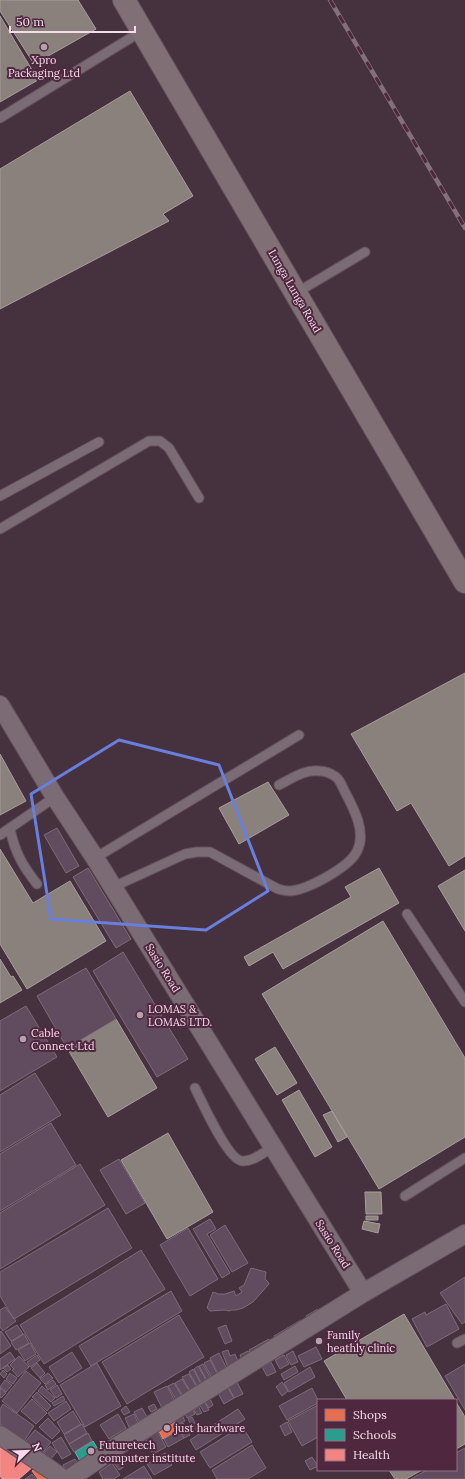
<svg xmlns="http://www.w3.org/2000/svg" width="465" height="1479" font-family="Lora,serif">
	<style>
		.shops { fill: #e76f51; stroke: #eb8f7f }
		.schools { fill: #2a9d8f; stroke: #67b0aa }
		.health { fill: #f28482; stroke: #f39ea1 }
		.industry { fill: #8a817c; stroke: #aa9c9d }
		.building { fill: #614b5f; stroke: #7b6b78 }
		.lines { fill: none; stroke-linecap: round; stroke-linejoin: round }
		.lane-casing { stroke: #64505c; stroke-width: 11 }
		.street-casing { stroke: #64505c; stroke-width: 20 }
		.secondary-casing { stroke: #64505c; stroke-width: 24 }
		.lane { stroke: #7b6b74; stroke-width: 9 }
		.street { stroke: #7b6b74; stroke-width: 18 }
		.secondary { stroke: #807075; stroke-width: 22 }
		.rail-casing { stroke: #82717a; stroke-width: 4.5 }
		.rail { stroke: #4f2840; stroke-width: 3; stroke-dasharray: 9; stroke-linecap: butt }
		.marked { fill: none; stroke: #697fde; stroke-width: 3; stroke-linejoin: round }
		.poi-dot { fill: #b8a0ad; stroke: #4f2840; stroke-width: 1.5 }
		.labels { text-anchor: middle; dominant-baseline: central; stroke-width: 4; stroke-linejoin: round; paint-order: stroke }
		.poi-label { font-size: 11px; fill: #f5dbe9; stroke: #4f2840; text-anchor: start }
		.street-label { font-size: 11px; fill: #f5dbe9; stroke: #4f2840 }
	</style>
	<rect width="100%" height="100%" fill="#46313e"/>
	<!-- shops -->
	<path class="shops" d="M173,1420L179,1430L163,1439L158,1429Z
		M38,1467L47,1479H38L32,1471Z"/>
	<!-- schools -->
	<path class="schools" d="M93,1441L99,1451L80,1461L75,1452Z"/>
	<!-- health -->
	<path class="health" d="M0,1441L34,1466L19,1479H2L0,1476Z"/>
	<!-- industry -->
	<path class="industry" d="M0,0H78L96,29L34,64L0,11Z
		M0,16L38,80L0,102Z
		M130,91L193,196L163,214L169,221L0,309V169Z
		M465,673V856L449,866L411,803L397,811L351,734Z
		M0,754L26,801L0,815Z
		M268,782L289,815L239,844L219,808Z
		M0,849L33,903L70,881L106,941L27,989L0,944Z
		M379,868L399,903L283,969L273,952L249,966L244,957L351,897L345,887Z
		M465,870V931L438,886Z
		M383,921L465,1058V1137L379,1189L262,994Z
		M0,959L11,977L13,976L22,990L0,1003Z
		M116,1019L157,1088L108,1117L67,1048Z
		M275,1047L297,1083L277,1095L255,1059Z
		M299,1090L332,1147L315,1157L282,1100Z
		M332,1111L347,1137L338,1142L323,1115Z
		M168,1133L213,1212L167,1239L121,1160Z
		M365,1192H381L382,1214H366Z
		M366,1216H378V1220H366Z
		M364,1221L380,1224L378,1233L362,1229Z
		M404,1314L455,1400H347L324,1361Z
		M456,1402L465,1417V1444L456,1449Z
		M389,1470H422L406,1479H395Z"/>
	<!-- building -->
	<path class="building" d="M57,828L79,866L66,873L44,835Z
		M88,868L131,939L116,948L73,877Z
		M123,952L188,1059L157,1077L93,971Z
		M86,968L116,1019L67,1048L37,996Z
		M26,1006L57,1057L0,1091V1021Z
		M35,1073L61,1115L0,1152V1095Z
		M51,1123L76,1165L0,1211V1154Z
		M119,1159L145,1203L126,1214L100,1170Z
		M80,1164L105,1205L0,1269V1213Z
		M108,1208L132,1248L14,1319L0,1296V1272Z
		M210,1219L216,1229L207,1234L230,1273L222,1278L193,1229Z
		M225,1225L248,1263L232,1272L210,1235Z
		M188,1228L218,1279L190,1296L160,1245Z
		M141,1250L165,1289L44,1364L20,1325Z
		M251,1268L266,1272L265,1279L268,1282L269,1284L253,1302L243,1308L236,1310H231L229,1311L225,1310L210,1311L207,1308L213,1292L218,1294H225L234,1291L236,1296L242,1292L239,1288L244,1285Z
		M465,1277V1322L462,1324L440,1293Z
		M171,1291L182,1311L91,1366L79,1346Z
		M446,1304L459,1329L427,1347L412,1319L425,1312L426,1315Z
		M5,1307L16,1321L3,1331L0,1327V1310Z
		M318,1309L321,1315L310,1322L306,1316Z
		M179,1315L204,1357L127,1404L102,1362Z
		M301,1320L304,1326L278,1342L274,1336Z
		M17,1325L23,1334L11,1341L5,1332Z
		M226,1325L232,1341L225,1344L218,1328Z
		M1,1331L11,1346L0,1354V1332Z
		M24,1334L29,1343L16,1350L11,1342Z
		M269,1339L272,1344L251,1355L249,1350Z
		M30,1343L36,1354L25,1361L18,1350Z
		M316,1347L322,1359L304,1367L298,1356Z
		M228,1350L230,1356L235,1354L240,1366L229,1370L222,1352Z
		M248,1351L251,1358L243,1362L240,1355Z
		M293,1351L298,1362L291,1365L286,1355Z
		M10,1352L15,1359L0,1370V1359Z
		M72,1352L82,1368L59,1383L49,1367Z
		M219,1353L227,1369L218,1374L210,1358Z
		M37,1355L40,1360L30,1367L27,1362Z
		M284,1355L289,1364L280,1369L275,1360Z
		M19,1356L29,1367L18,1377L12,1370L14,1369L10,1365Z
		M210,1360L218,1375L212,1378L204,1363Z
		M271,1362L276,1372L267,1376L262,1367Z
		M37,1363L45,1373L40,1378L31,1368Z
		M97,1363L121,1406L85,1427L60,1385Z
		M203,1364L211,1379L207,1381L199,1366Z
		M465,1364V1410L445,1376Z
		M8,1365L11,1369L7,1372L3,1368Z
		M198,1366L206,1380L201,1383L194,1369Z
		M295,1366L298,1372L284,1380L281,1374Z
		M310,1367L315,1377L289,1392L284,1383Z
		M193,1369L201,1384L197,1386L189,1372Z
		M3,1370L7,1374L4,1378L0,1374Z
		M26,1371L41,1383L17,1413L2,1401Z
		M10,1373L17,1378L13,1384L6,1379Z
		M48,1373L53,1378L45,1384L40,1379Z
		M189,1374L198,1389L191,1393L182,1377Z
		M182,1379L191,1394L184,1398L175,1383Z
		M5,1380L12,1385L6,1392L0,1387Z
		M53,1380L56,1384L48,1390L45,1385Z
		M237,1382L243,1394L234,1398L228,1386Z
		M282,1382L288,1391L282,1396L276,1387Z
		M174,1383L183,1398L177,1401L168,1386Z
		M57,1385L62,1394L56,1398L50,1390Z
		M42,1386L55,1398L51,1402L38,1391Z
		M167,1386L176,1403L163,1410L154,1392Z
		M0,1388L6,1393L1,1398L0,1397Z
		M228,1388L234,1398L224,1404L218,1393Z
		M312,1388L318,1400V1403L287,1420L279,1406Z
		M37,1392L51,1406L47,1411L32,1397Z
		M63,1396L65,1400L54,1406L52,1403Z
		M209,1397L213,1405L209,1408L204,1400Z
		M32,1399L47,1413L36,1424L21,1411Z
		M66,1401L71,1409L54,1421L48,1413Z
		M204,1401L209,1410L204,1412L199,1404Z
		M3,1404L34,1426L24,1441L0,1424V1409Z
		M154,1404L157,1409L151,1412L148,1407Z
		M197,1404L202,1413L197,1415L192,1407Z
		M318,1405V1437L302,1446L288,1421Z
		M126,1406L130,1412L124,1415L121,1410Z
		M142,1408L147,1417L139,1421L134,1412Z
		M192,1408L195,1414L187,1418L184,1412Z
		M238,1409L245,1419L196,1450L190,1440Z
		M73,1411L81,1424L64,1434L57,1422Z
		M118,1414L126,1428L109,1439L100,1425Z
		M134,1414L138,1423L129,1427L125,1418Z
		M182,1415L185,1421L177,1425L174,1419Z
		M192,1417L198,1429L194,1431L188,1419Z
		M48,1418L60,1431L52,1439L39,1427Z
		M287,1422L292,1432L285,1436L280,1426Z
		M183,1423L190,1435L184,1438L178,1426Z
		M82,1424L87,1433L69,1444L64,1435Z
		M242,1426L252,1442L210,1468L200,1452Z
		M35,1430L51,1442L41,1455L25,1442Z
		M157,1430L166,1447L153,1454L144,1437Z
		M179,1430L184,1438L168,1447L164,1439Z
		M88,1433L92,1441L74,1452L69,1444Z
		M61,1437L71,1454L62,1459L52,1443Z
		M252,1445L266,1468L248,1479H217L212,1470Z
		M50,1446L57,1452L48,1462L41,1456Z
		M465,1448V1479H411L427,1470H456V1453Z
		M165,1453L172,1465L154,1475L147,1464Z
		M118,1455L125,1466L119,1470L111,1459Z
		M312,1457L318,1466L310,1470L305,1461Z
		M75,1459L79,1466L66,1472L63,1465Z
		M112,1463L120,1475L114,1479H103L99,1472Z
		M144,1466L152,1479H123Z
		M32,1474L36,1479H25Z"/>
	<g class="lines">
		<!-- lane casing -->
		<g class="lane-casing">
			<path id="lane" d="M0,118L142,31
				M296,293L365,252
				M0,496L99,442
				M0,529L149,441H160L169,448L199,498
				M10,829C15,852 22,865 37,884
				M0,835L55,797
				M95,858L299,735
				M113,887L185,854L197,852H210L278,889C282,890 286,891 290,891C307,890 350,867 357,851C367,832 353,807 344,790C342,786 340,780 336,777C332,774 325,771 319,771C305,769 291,779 279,785
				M407,914L465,1002
				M195,1088C202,1102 228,1160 242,1161C253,1162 264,1152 273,1147
				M405,1196L465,1158
				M457,1343L465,1339"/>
		</g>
		<!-- street casing -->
		<g class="street-casing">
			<path id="street" d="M0,705L55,797L95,858L363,1293
				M0,1435L51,1470L59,1476V1479
				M69,1479L119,1445L363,1293L465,1234"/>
		</g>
		<!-- secondary casing -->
		<g class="secondary-casing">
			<path id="secondary" d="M124,0L465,582"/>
		</g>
		<!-- lane -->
		<use href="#lane" class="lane"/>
		<!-- street -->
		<use href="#street" class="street"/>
		<!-- secondary -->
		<use href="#secondary" class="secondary"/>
		<!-- rail casing -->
		<g class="rail-casing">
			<path id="rail" d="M330,0L465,228"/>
		</g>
		<!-- rail -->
		<use href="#rail" class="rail"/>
	</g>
	<!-- marked area -->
	<path class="marked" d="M119,740L219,765L268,891L206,930L51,919L31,794Z"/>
	<!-- markers -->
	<g class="poi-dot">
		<circle cx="44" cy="47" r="4"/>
		<circle cx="140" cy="1015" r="4"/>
		<circle cx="23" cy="1039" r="4"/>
		<circle cx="319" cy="1341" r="4"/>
		<circle cx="167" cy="1428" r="4"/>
		<circle cx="91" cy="1451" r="4"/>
	</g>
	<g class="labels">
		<!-- poi labels -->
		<g class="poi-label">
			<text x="44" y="60" text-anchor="middle">Xpro<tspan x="44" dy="13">Packaging Ltd</tspan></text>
			<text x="148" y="1009">LOMAS &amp;<tspan x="148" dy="13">LOMAS LTD.</tspan></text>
			<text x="31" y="1033">Cable<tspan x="31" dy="13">Connect Ltd</tspan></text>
			<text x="327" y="1335">Family<tspan x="327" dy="13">heathly clinic</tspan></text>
			<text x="175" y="1428">just hardware</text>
			<text x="99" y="1445">Futuretech<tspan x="99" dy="13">computer institute</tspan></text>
		</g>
		<!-- street labels -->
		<g class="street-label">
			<text transform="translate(295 291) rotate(60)">Lunga Lunga Road</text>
			<text transform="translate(163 968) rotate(58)">Sasio Road</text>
			<text transform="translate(333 1244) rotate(58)">Sasio Road</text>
		</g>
	</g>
	<!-- legend -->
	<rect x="317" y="1399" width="140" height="72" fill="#4f2840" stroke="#917084"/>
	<rect x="325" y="1409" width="20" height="12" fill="#e76f51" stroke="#917084"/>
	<text x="353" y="1419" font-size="12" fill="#f5dbe9">Shops</text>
	<rect x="325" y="1429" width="20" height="12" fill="#2a9d8f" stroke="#917084"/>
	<text x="353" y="1439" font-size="12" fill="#f5dbe9">Schools</text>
	<rect x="325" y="1449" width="20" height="12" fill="#f28482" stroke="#917084"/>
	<text x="353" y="1459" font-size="12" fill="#f5dbe9">Health</text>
	<!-- north arrow -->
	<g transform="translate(28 1451) rotate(67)" stroke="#4f2840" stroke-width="3" paint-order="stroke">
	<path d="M0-3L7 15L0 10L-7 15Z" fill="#f5dbe9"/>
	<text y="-6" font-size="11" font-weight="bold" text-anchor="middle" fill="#f5dbe9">N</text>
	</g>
	<!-- scale -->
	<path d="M10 26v6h125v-6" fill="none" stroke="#f5dbe9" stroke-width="2"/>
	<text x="16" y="26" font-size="12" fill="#f5dbe9" stroke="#4f2840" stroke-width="3" paint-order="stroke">50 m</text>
</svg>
